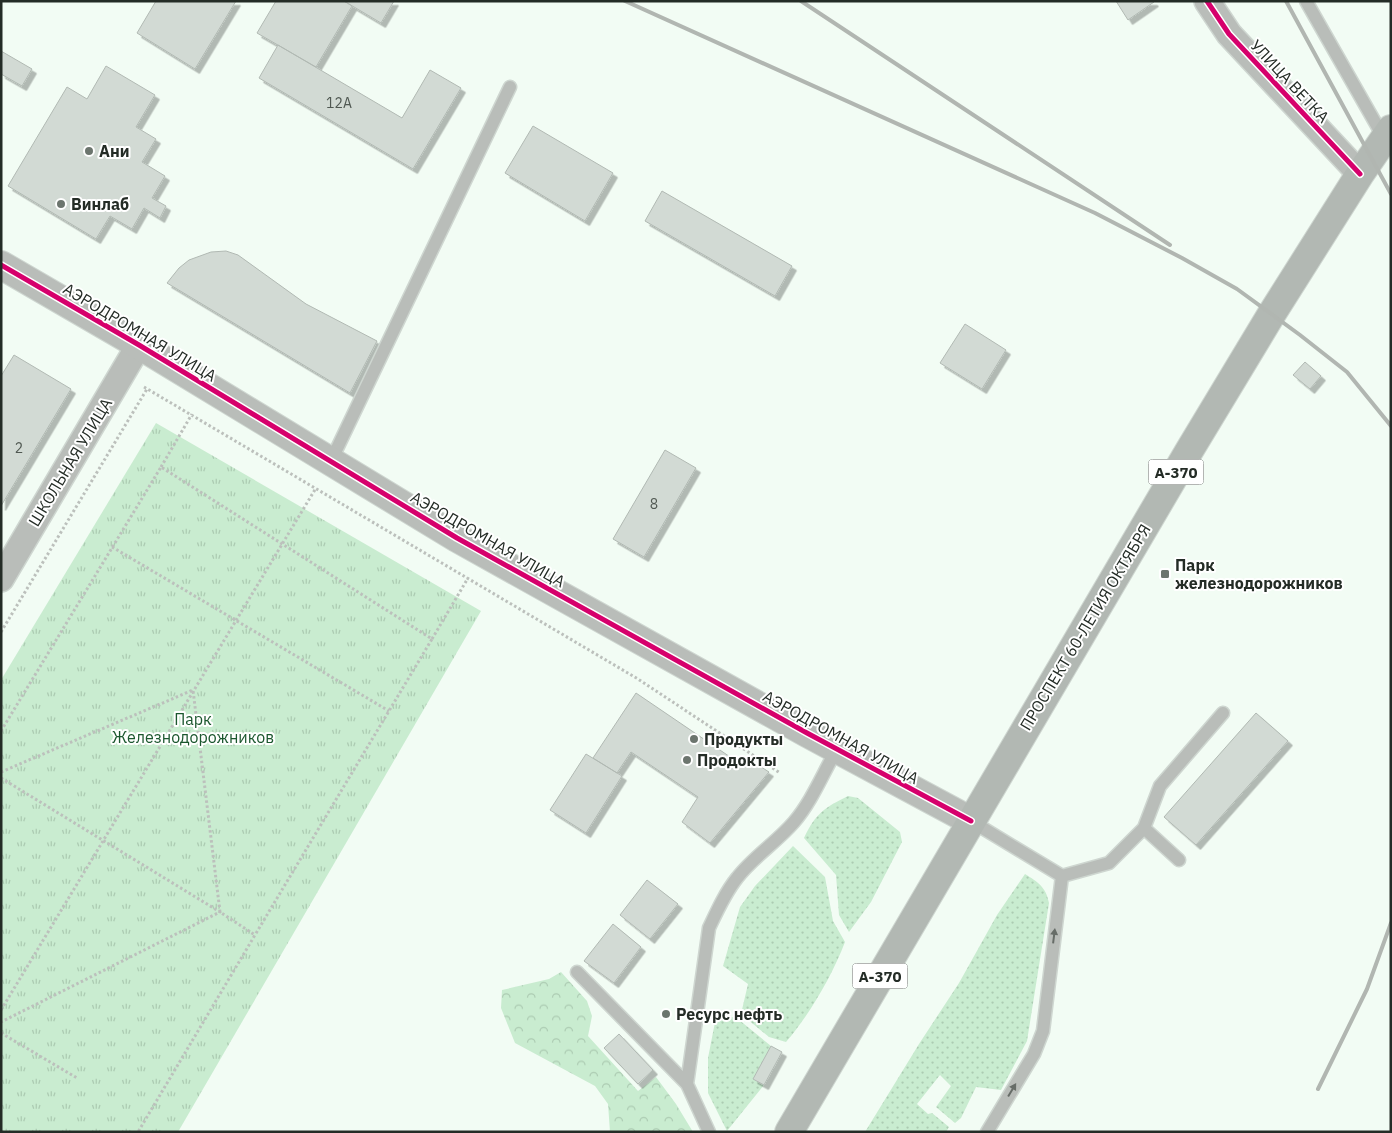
<svg xmlns="http://www.w3.org/2000/svg" width="1392" height="1133" font-family="'IBM Plex Sans',sans-serif">
	<style>
		.grass { fill: url(#grass-dots) }
		.forest { fill: url(#forest-crowns) }
		.park { fill: url(#park-tufts) }
		.building { fill: #d2dad4; stroke: #b1b9b3; filter: url(#shadow) }
		.lines { fill: none; stroke-linecap: round; stroke-linejoin: round }
		.service-casing { stroke: #ced6d0; stroke-width: 15 }
		.minor-casing { stroke: #ced6d0; stroke-width: 28 }
		.tertiary-casing { stroke: #ced6d0; stroke-width: 30 }
		.trunk-casing { stroke: #ced6d0; stroke-width: 30 }
		.path { stroke: #bcc0bc; stroke-width: 3; stroke-dasharray: 2.5 2.5; stroke-linecap: butt }
		.service { stroke: #b9bdb9; stroke-width: 12 }
		.minor { stroke: #b9bdb9; stroke-width: 25 }
		.tertiary { stroke: #b9bdb9; stroke-width: 28 }
		.trunk { stroke: #b2b8b3; stroke-width: 28 }
		.rail { stroke: #b1b6b1; stroke-width: 4 }
		.cycleway-casing { stroke: #fff; stroke-width: 8 }
		.cycleway { stroke: #d6006c; stroke-width: 5 }
		.oneway { fill: #676d68 }
		.poi-dot { fill: #6c756e; stroke: #fff; stroke-width: 2 }
		.labels { text-anchor: middle; dominant-baseline: central; stroke-width: 4; stroke-linejoin: round; paint-order: stroke }
		.number-label { font-size: 14px; fill: #505852 }
		.shield { fill: #fff; stroke: #666b67; stroke-width: 1 }
		.shield-label { font-size: 15px; font-weight: bold; fill: #242c26 }
		.street-label { font-size: 16px; fill: #242c26; stroke: #fff }
		.poi-label { font-size: 16px; font-weight: bold; fill: #242c26; stroke: #fff; text-anchor: start }
		.park-label { font-size: 16px; fill: #1b572e; stroke: #fff }
	</style>
	<defs>
		<pattern id="grass-dots" width="8" height="8" patternUnits="userSpaceOnUse" patternTransform="scale(1.25)"><rect width="8" height="8" fill="#c9ecd0"/><path d="M2 2h.1M6 6h.1" fill="none" stroke="#accbb2" stroke-width="1.8" stroke-linecap="round"/></pattern>
		<pattern id="forest-crowns" width="20" height="18" patternUnits="userSpaceOnUse" patternTransform="scale(1.25)"><rect width="20" height="18" fill="#c9ecd0"/><path d="M2 6a3 3 0 1 1 6 0M12 15a3 3 0 1 1 6 0" fill="none" stroke="#accbb2"/></pattern>
		<pattern id="park-tufts" width="24" height="20" patternUnits="userSpaceOnUse" patternTransform="scale(1.25)"><rect width="24" height="20" fill="#c9ecd0"/><path d="M3 7l-1-3M5 7V3M7 7l1-3M15 17l-1-3M17 17v-4M19 17l1-3" fill="none" stroke="#accbb2"/></pattern>
		<filter id="shadow"><feDropShadow dx="4.5" dy="4.5" stdDeviation="0" flood-color="#0004"/></filter>
	</defs>
	<rect width="100%" height="100%" fill="#f2fcf4"/>
	<!-- grass -->
	<path class="grass" d="M848,796L858,798L900,832L902,842L871,902L849,932L839,915L836,875L804,838C816,813 824,808 848,796Z
		M793,846L825,877L833,921L845,942C832,976 810,1014 786,1042L769,1037L741,1014L748,984L723,966L740,907L755,886Z
		M1025,874C1038,882 1046,887 1049,903L1027,1041L1001,1090L976,1087L961,1118L955,1123L936,1107L951,1086L940,1075L917,1104L928,1114L932,1113L949,1127L946,1132H865L919,1044L959,983L997,915Z
		M717,1012L738,1019L771,1046L753,1079L764,1085L727,1131L708,1093V1058Z"/>
	<!-- forest -->
	<path class="forest" d="M561,972L587,1001L592,1016L588,1036L638,1091L656,1077L676,1104L693,1132H610L608,1104L595,1086L515,1043L501,1008L502,990L549,979Z"/>
	<!-- park -->
	<path class="park" d="M156,423L481,611L178,1132H1V680Z"/>
	<!-- building -->
	<path class="building" d="M156,1H236L195,69L137,33Z
		M276,1H344L352,6L316,67L257,33Z
		M344,1H394L381,23Z
		M1116,1H1153L1154,2L1128,20Z
		M278,45L402,118L430,70L461,88L413,169L259,78Z
		M1,51L32,69L22,86L1,74Z
		M106,66L155,95L136,127L156,139L142,162L165,176L152,198L166,206L160,218L144,208L132,229L110,216L96,239L8,186L67,87L87,99Z
		M533,126L613,173L585,221L505,173Z
		M662,191L792,266L775,296L645,221Z
		M226,251L238,255L306,304L377,341L350,393L167,283L179,268L189,260L211,252Z
		M965,324L1006,350L982,389L940,363Z
		M14,355L71,389L1,506V376Z
		M1305,362L1321,376L1310,389L1293,375Z
		M665,450L696,468L644,557L613,539Z
		M636,693L742,765L747,758L769,772L710,843L682,822L698,797L631,752L617,773L593,758Z
		M1256,713L1288,741L1196,845L1164,817Z
		M586,754L622,776L586,833L550,810Z
		M647,880L678,904L650,939L620,915Z
		M613,924L641,947L614,983L584,961Z
		M619,1034L653,1070L638,1084L604,1048Z
		M771,1046L782,1052L764,1085L753,1079Z"/>
	<g class="lines">
		<!-- service casing -->
		<g class="service-casing">
			<path id="service" d="M1306,1L1384,138
				M331,461L510,87
				M971,821L1062,876L1109,863L1144,828L1160,786L1223,713
				M1144,828L1179,860
				M577,972L687,1084
				M709,1132L687,1084L709,928C717,911 725,893 737,878C753,857 777,842 794,822C812,801 823,773 837,749
				M987,1132L1034,1054L1043,1031L1062,876"/>
		</g>
		<!-- minor casing -->
		<g class="minor-casing">
			<path id="minor" d="M1207,1L1229,34L1360,174
				M1,579L139,345"/>
		</g>
		<!-- tertiary casing -->
		<g class="tertiary-casing">
			<path id="tertiary" d="M1,265L139,345L457,538L807,733L971,821"/>
		</g>
		<!-- trunk casing -->
		<g class="trunk-casing">
			<path id="trunk" d="M789,1132L1189,451L1271,315L1360,174L1391,129"/>
		</g>
		<!-- path -->
		<path class="path" d="M144,387L638,679L780,773
			M161,467L192,414
			M112,547L389,711
			M1,632L147,389
			M432,639L468,578
			M1,731L161,467L432,639L255,935
			M1,772L193,690L220,912L255,935L138,1132
			M1,778L220,912L1,1022
			M1,1010L316,488
			M1,1033L77,1078"/>
		<!-- service -->
		<use href="#service" class="service"/>
		<!-- minor -->
		<use href="#minor" class="minor"/>
		<!-- tertiary -->
		<use href="#tertiary" class="tertiary"/>
		<!-- trunk -->
		<use href="#trunk" class="trunk"/>
		<!-- rail -->
		<path class="rail" d="M625,1L1095,213L1182,258L1237,289L1300,335L1347,372L1391,426
			M801,1L1170,245
			M1286,1L1391,194
			M1318,1089L1367,989L1391,923"/>
		<!-- cycleway casing -->
		<g class="cycleway-casing">
			<path id="cycleway" d="M1207,1L1229,34L1360,174
				M1,265L139,345L457,538L807,733L971,821"/>
		</g>
		<!-- cycleway -->
		<use href="#cycleway" class="cycleway"/>
	</g>
	<!-- one-way arrows -->
	<defs><path id="oneway-solid" d="M-6-.8H1V-3.2L6.5 0L1 3.2V.8H-6Z" transform="scale(1.25)"/></defs>
	<g class="oneway">
		<use href="#oneway-solid" transform="translate(1054 936) rotate(-83)"/>
		<use href="#oneway-solid" transform="translate(1012 1090) rotate(-59)"/>
	</g>
	<!-- markers -->
	<g class="poi-dot">
		<circle cx="89" cy="151" r="5"/>
		<circle cx="61" cy="204" r="5"/>
		<rect x="1160" y="569" width="10" height="10" rx="2.5"/>
		<circle cx="694" cy="739" r="5"/>
		<circle cx="687" cy="760" r="5"/>
		<circle cx="666" cy="1014" r="5"/>
	</g>
	<g class="labels">
		<!-- number labels -->
		<g class="number-label">
			<text x="339" y="103">12А</text>
			<text x="19" y="448">2</text>
			<text x="654" y="504">8</text>
		</g>
		<!-- shield labels -->
		<g class="shield">
			<rect x="1148.5" y="459.5" width="55" height="25" rx="4"/>
			<rect x="852.5" y="963.5" width="55" height="25" rx="4"/>
		</g>
		<g class="shield-label">
			<text x="1176" y="472">А-370</text>
			<text x="880" y="976">А-370</text>
		</g>
		<!-- street labels -->
		<g class="street-label">
			<text transform="translate(1290 81) rotate(47)">УЛИЦА ВЕТКА</text>
			<text transform="translate(140 332) rotate(31)">АЭРОДРОМНАЯ УЛИЦА</text>
			<text transform="translate(70 462) rotate(-59)">ШКОЛЬНАЯ УЛИЦА</text>
			<text transform="translate(488 539) rotate(30)">АЭРОДРОМНАЯ УЛИЦА</text>
			<text transform="translate(1085 627) rotate(-59)">ПРОСПЕКТ 60-ЛЕТИЯ ОКТЯБРЯ</text>
			<text transform="translate(841 737) rotate(29)">АЭРОДРОМНАЯ УЛИЦА</text>
		</g>
		<!-- poi labels -->
		<g class="poi-label">
			<text x="99" y="151">Ани</text>
			<text x="71" y="204">Винлаб</text>
			<text x="1175" y="565">Парк<tspan x="1175" dy="18">железнодорожников</tspan></text>
			<text x="704" y="739">Продукты</text>
			<text x="697" y="760">Продокты</text>
			<text x="676" y="1014">Ресурс нефть</text>
		</g>
		<!-- park labels -->
		<g class="park-label">
			<text x="193" y="719">Парк<tspan x="193" dy="18">Железнодорожников</tspan></text>
		</g>
	</g>
	<!-- border -->
	<rect width="1392" height="1133" fill="none" stroke="#242c26" stroke-width="5"/>
</svg>
